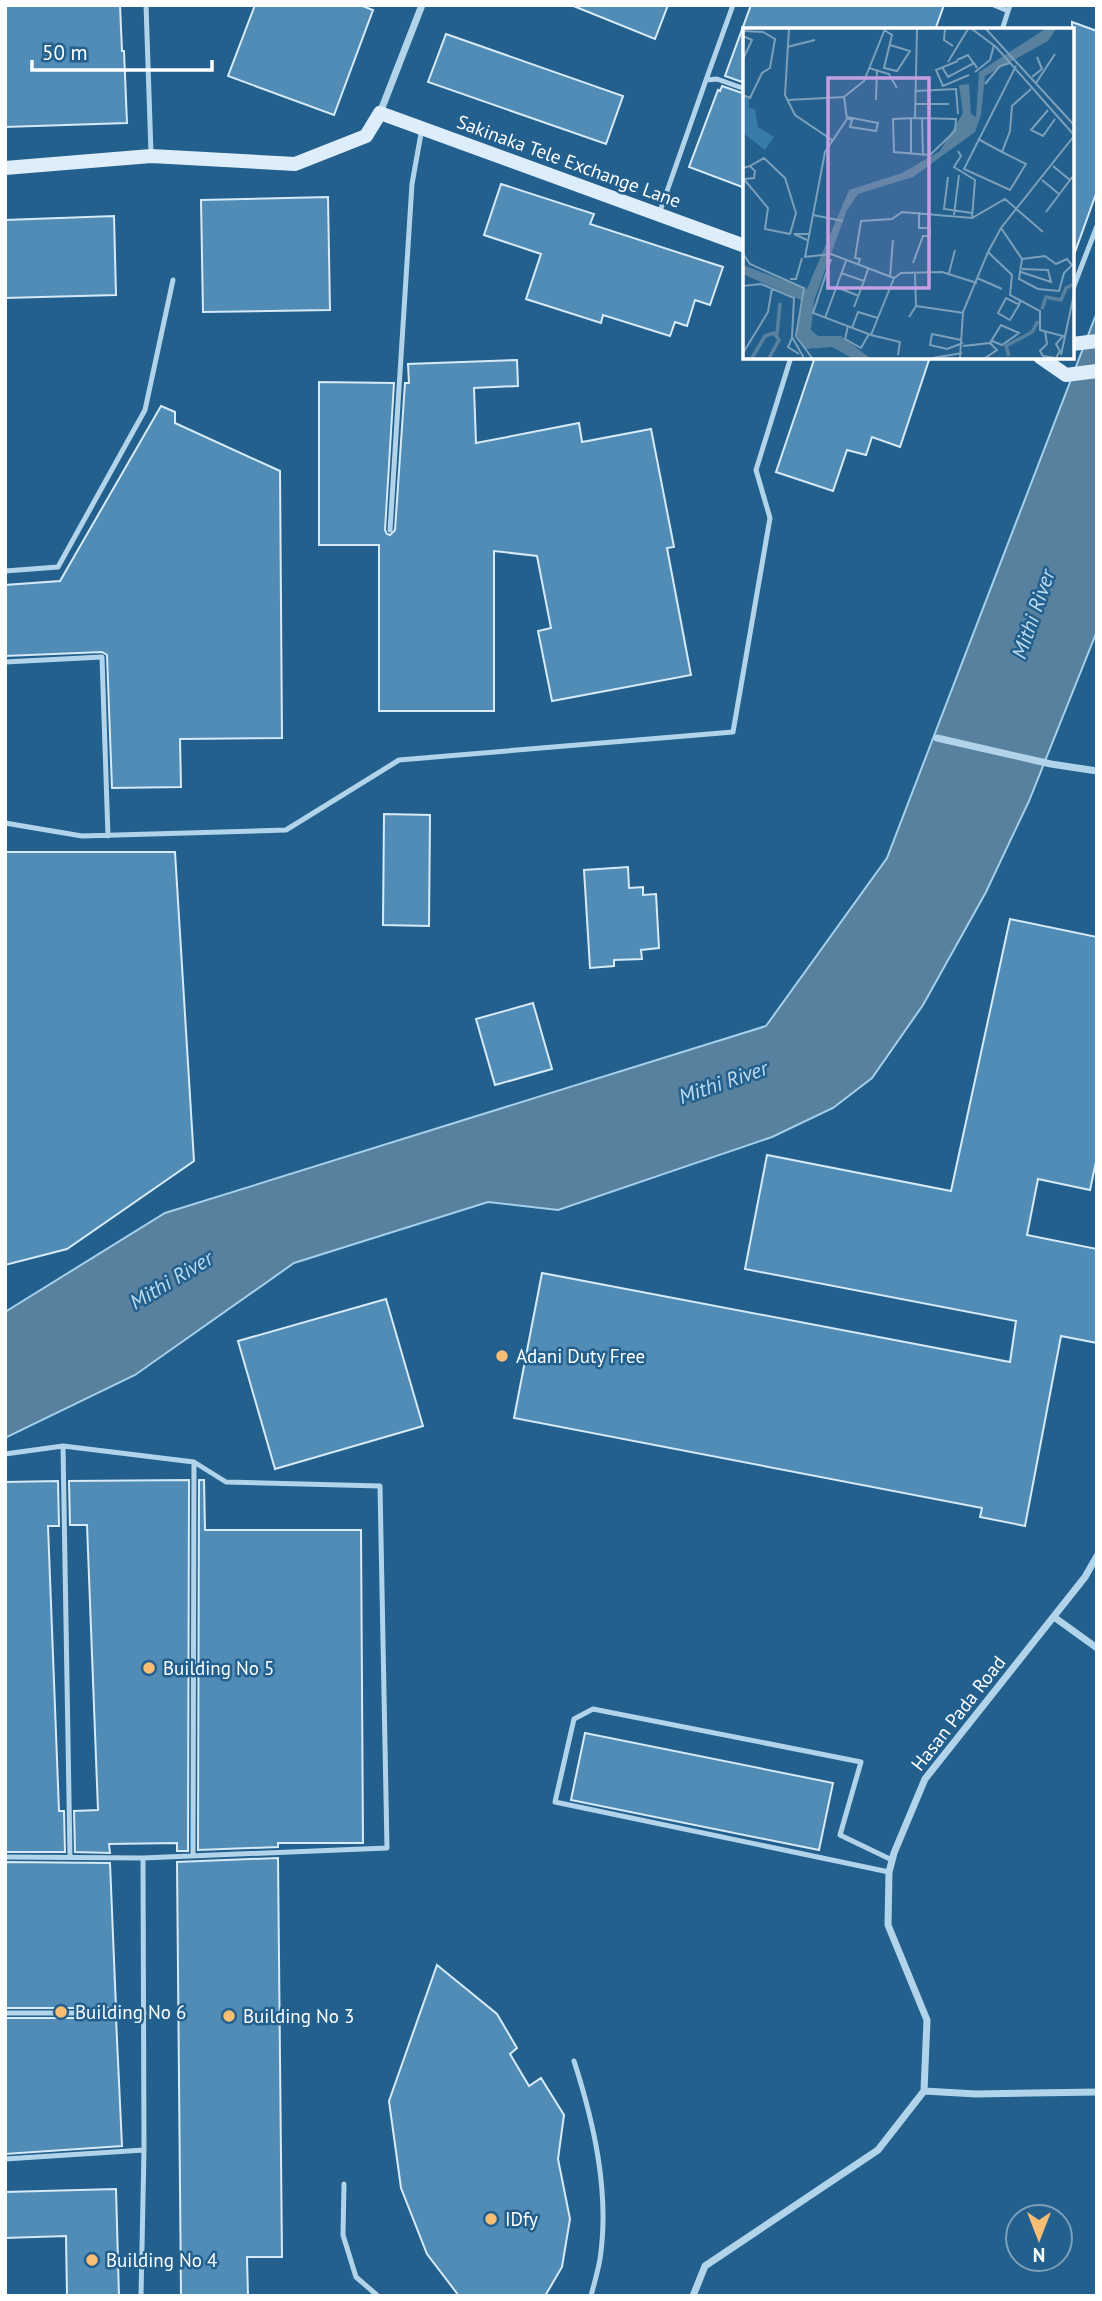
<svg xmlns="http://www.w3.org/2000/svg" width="1102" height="2301" font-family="'PT Sans',sans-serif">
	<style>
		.water { fill: #57819f; stroke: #a5d0ec; stroke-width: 2 }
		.building { fill: #508cb6; stroke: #d6eaf8; stroke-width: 2 }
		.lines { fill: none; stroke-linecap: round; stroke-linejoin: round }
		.lane { stroke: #b1d4eb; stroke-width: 5 }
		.street { stroke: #b1d4eb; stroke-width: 7 }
		.secondary { stroke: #ddedf9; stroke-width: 14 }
		.poi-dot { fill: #f7be74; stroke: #23608d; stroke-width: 2.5 }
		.labels { text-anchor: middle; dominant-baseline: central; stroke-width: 5; stroke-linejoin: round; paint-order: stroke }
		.street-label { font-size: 19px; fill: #fff; stroke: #23608d }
		.poi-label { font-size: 19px; fill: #fff; stroke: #23608d; text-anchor: start }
		.water-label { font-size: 21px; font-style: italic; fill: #bdddf2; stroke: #23608d }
		.inset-river { fill: none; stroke: #57819f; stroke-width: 3.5 }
		.inset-road { fill: none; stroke: #7ba0bb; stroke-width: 2 }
		.view { fill: #c4a0e2; fill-opacity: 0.15; stroke: #c4a0e2; stroke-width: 3.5 }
		.inset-edge { fill: none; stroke: #fff; stroke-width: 3.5 }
	</style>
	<rect width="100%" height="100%" fill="#23608d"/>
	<!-- water -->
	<path class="water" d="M1097,312V631L1029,801L986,892L923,1005L872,1078L833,1108L772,1137L558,1210L488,1202L294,1263L135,1375L5,1438V1312L165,1213L766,1026L887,858Z"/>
	<!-- building -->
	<path class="building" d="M5,5H120L122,51H124L127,123L5,127Z
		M255,5H360L373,10L334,115L228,76Z
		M571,5H668L655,39Z
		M751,5H944L935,30H745V83L725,76Z
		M1072,22L1097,31V191L1075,252L1072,251Z
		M446,34L623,96L606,144L428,82Z
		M722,86L745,94V188L689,167L718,90L720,91Z
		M501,184L594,214L590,224L723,267L710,305L695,300L687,326L675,322L670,336L603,315L601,323L526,299L541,254L484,235Z
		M328,197L330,310L203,312L201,200Z
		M114,216L116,295L5,298V220Z
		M815,357H930L900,447L872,437L866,455L847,450L833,491L776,472Z
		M517,360L518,386L474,388L476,443L579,423L582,442L651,429L674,547L667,548L691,675L552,701L538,631L551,628L537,556L494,551V711H379V545H319V382L394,383L385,530L387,534L390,535L395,530L405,383H409L408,364Z
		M161,406L175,412V423L280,471L282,738L180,739L181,787L112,788L107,655L102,652L5,656V585L60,581Z
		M384,814L430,815L429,926L383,925Z
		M5,852H175L194,1161L67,1249L5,1265Z
		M628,867L629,888L643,887V895L656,894L659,948L641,950L642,959L614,960V966L590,968L584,870Z
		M1010,919L1097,937V1157L1090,1190L1038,1179L1027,1235L1097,1249V1343L1061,1336L1025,1526L980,1517L982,1508L514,1418L542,1273L1010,1362L1016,1321L745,1269L767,1155L951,1191Z
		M533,1003L552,1069L495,1085L476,1019Z
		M386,1299L423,1426L275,1469L238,1341Z
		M189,1480L188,1851H177V1843L109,1844L110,1853L75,1852L74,1811L98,1810L87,1525H70L69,1481Z
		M199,1480H204L205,1530H361L363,1843H278V1847L198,1850Z
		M58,1481L59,1526H48L59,1811H64L65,1852H5V1482Z
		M585,1733L833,1783L819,1850L571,1800Z
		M278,1858L282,2257H247L248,2296H181L177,1862Z
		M5,1862L110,1863L116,2008H5Z
		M437,1965L497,2014L517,2048L510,2054L529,2086L541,2078L564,2115L558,2159L570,2219L562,2267L545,2296H459L427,2254L401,2188L389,2101Z
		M5,2018H116L122,2146L5,2154Z
		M116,2189L119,2296H67L66,2236L5,2238V2192Z"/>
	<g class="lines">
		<!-- lane -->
		<path class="lane" d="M146,5L151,153
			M994,5L1008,11
			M1002,30L1010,5
			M706,80L733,5
			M659,214L706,80L717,79L745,89
			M1072,291L1097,226
			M745,312V316
			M390,530L412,184L422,128
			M5,571L58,567L145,410L173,280
			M5,662L102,657L108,836
			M5,823L82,836L286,830L399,760L733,732L770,518L756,470L791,357
			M63,1446L70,1857
			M5,1454L63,1446L194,1462L226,1482L380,1486L387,1848L143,1858
			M193,1856L194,1462
			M5,1857L143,1858L144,2150L141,2296
			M889,1872L555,1802L574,1719L593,1709L861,1762L840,1835L892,1860
			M5,2013H144
			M574,2061C594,2123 610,2193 600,2259C598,2271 594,2284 591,2296
			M5,2159L144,2150
			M344,2184L343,2235L356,2277L378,2296"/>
		<!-- street -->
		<path class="street" d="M380,113L422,5
			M937,738L1051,764L1097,771
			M1054,1617L1097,1648
			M924,2091L976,2094L1097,2092
			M693,2296L705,2266L878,2150L924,2091L927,2020L888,1925L889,1872L894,1853L925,1779L1085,1577L1097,1556"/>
		<!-- secondary -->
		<path class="secondary" d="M5,168L151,156L295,164L366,136L380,113L745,246
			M1072,344L1097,341
			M1040,357L1066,375L1097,371"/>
	</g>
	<!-- markers -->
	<g class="poi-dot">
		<circle cx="502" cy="1356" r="7"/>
		<circle cx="149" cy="1668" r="7"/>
		<circle cx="61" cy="2012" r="7"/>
		<circle cx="229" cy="2016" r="7"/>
		<circle cx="491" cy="2219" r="7"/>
		<circle cx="92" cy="2260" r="7"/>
	</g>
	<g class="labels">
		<!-- street labels -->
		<g class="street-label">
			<text transform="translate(569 161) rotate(20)">Sakinaka Tele Exchange Lane</text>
			<text transform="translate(958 1713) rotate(-52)">Hasan Pada Road</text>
		</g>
		<!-- poi labels -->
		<g class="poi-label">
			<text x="516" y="1356">Adani Duty Free</text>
			<text x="163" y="1668">Building No 5</text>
			<text x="75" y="2012">Building No 6</text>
			<text x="243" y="2016">Building No 3</text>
			<text x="505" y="2219">IDfy</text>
			<text x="106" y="2260">Building No 4</text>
		</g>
		<!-- water labels -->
		<g class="water-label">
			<text transform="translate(1033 614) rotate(-71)">Mithi River</text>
			<text transform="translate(723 1082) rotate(-19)">Mithi River</text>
			<text transform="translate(171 1280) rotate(-31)">Mithi River</text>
		</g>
	</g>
	<!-- overview -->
	<g transform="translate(743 28)">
		<rect width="331" height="331" fill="#23608d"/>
		<path d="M0,66L6,69V80L12,81L15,99L31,109L22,122L0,105Z" fill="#377baa"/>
		<path d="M302,1H313L305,13L242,48L238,87L232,104L170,149L115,166L104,182L71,273L68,302L75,308H98L127,330H109L89,319L62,321L54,306L60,273L0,246V237L64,261L106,162L159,145L197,123L220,85L216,57L226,56L228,86L233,89L236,44Z" fill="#57819f"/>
		<path class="inset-river" d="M299,281L303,269L318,272L323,260L331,256M34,307L37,275M266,328L263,318L289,304L295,293M9,330L22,308L31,305L36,312L26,330"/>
		<path class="inset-road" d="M46,1L42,67L52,87L89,112M202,1L201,12L210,18M229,1L253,19L331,107M243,1L331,97M141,2L149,7L141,40L154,43L167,23L147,17M0,3L20,4L32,11L27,40L19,45L7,70L0,67M0,8L9,12L0,31M44,19L72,12M214,32L225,27L231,36M215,33L193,42L200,58L226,47M205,34L225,1M199,39L205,49L231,35L234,40M126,40L146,46L154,60M232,44L247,32L251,17M289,49L299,41L294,29M293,55L312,26M242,56L257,38L267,35M172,63L213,61L215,86M45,72L101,69M133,72L134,42M172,76H206M305,82L288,102L300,108L312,91M104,90L109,92L107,99L133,103L135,95L104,89M172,90L150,91L151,124L187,127L212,103L213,91L172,90L174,1M179,90L180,128M235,111L259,124L267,103L269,78L288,61M215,123L218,128L211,139L232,152L229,190M259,124L283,136L267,162L221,141L273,38M168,126V90M310,138L327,152L331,147M0,140L7,138L12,143L11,150L2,151M205,149L201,181L229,185M0,150L25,180L22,201L47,206L53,185L42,150L21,130L7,138M299,152L316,166M303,184L327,152M70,187L100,193M211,187L216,147M258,200L279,231L276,251L295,261L316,263L321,245L329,237L324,231L313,236L302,228L279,231M64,212L51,206H66M245,224L269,247L267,267L297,283V302L320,308L313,316L317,323L313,330L300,328L297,323L304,316L302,303M0,226L7,236L61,260L53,308L69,330M61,229L88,226L151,250L158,245L199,244L234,255M62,229L82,124L104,91L101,69L121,53L142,1M88,231L70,285L128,307L151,250M170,235L180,208H187V200H176V184M115,237L117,231L112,230L118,193L149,191L159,184L229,190L262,171L300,204M278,244L308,254L305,242L279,241M98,245L121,253L125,241M206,245L212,222M147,249L150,212M234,250L259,261M47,251H53L59,230M0,258L18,256L51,270L49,309L61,330M93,259L116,268M275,276L263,270L255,285L267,292L276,277L277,273M173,278L221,285M111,279L121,253M166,289L173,278L172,246M82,290L103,233M105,298L102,311L118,320L126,306M109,300L115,284L135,290M128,307L157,314L155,327M49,310L45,319L56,326M218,312L189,306L187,317L204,321L220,315M220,318L247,315L258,297L276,305L259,317L249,313M0,325L25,284L29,260M318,327L331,266M190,330L219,325M217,330L220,284L245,224L258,200L331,108M242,330L254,322L247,315"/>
		<path class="view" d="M85,50H186V260H85Z"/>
		<rect width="331" height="331" class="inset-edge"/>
	</g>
	<!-- border -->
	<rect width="1102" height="2301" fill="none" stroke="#ffffff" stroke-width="14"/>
	<!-- north arrow -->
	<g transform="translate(1039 2238) rotate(180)"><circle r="33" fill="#23608d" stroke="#7ba0bb" stroke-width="2"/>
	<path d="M0-5L12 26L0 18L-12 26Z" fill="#f7be74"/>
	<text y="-10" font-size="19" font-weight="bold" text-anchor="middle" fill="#ffffff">N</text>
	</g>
	<!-- scale -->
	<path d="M32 60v10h180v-10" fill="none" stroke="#ffffff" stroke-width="3.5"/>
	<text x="42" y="60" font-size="21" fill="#ffffff" stroke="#23608d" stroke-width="5" paint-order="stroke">50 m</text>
</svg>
